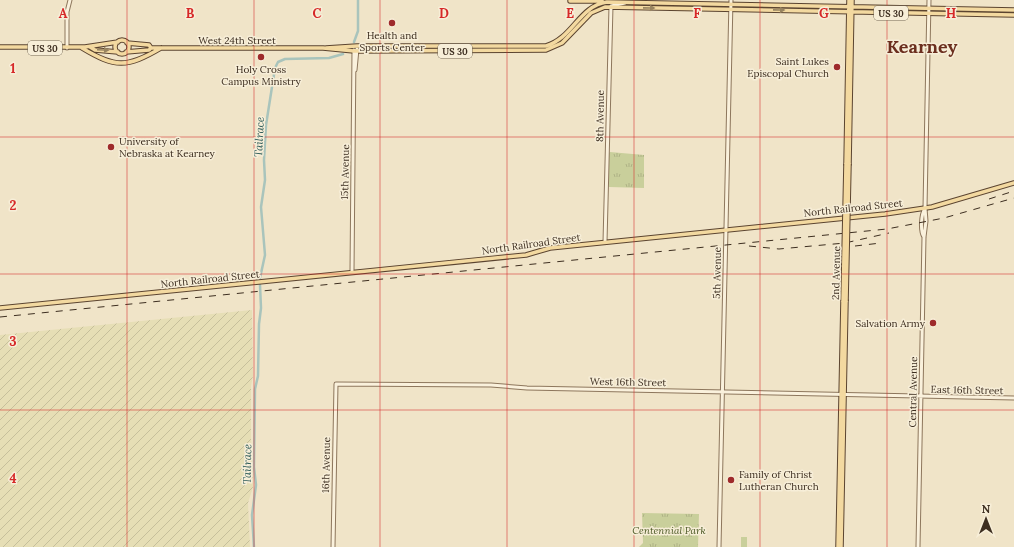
<svg xmlns="http://www.w3.org/2000/svg" width="1014" height="547" font-family="Lora,serif">
	<style>
		.farmland { fill: url(#farmland-furrows) }
		.park { fill: url(#park-tufts) }
		.pitch { fill: #c9cf9b }
		.lines { fill: none; stroke-linecap: round; stroke-linejoin: round }
		.canal { stroke: #a9c4bc; stroke-width: 2.5 }
		.minor-casing { stroke: #8d765c; stroke-width: 5 }
		.major-casing { stroke: #5b4430; stroke-width: 5.5 }
		.minor { stroke: #faf1dc; stroke-width: 3 }
		.major { stroke: #f3d9a0; stroke-width: 3.5 }
		.rail { stroke: #3d2e20; stroke-width: 1; stroke-dasharray: 7 7; stroke-linecap: butt }
		.major-bridge-casing { stroke: #5b4430; stroke-width: 5.5; stroke-linecap: butt }
		.major-bridge { stroke: #f3d9a0; stroke-width: 3.5 }
		.oneway { fill: #988460 }
		.grid { fill: none; stroke: #d62828; stroke-width: 1; stroke-opacity: 0.55 }
		.poi-dot { fill: #9e2a2b; stroke: #f7eed8; stroke-width: 1.5 }
		.labels { text-anchor: middle; dominant-baseline: central; stroke-width: 3; stroke-linejoin: round; paint-order: stroke }
		.shield { fill: #f7eed8; stroke: #756857; stroke-width: 1 }
		.shield-label { font-size: 9px; font-weight: bold; fill: #3d2e20 }
		.poi-label { font-size: 10px; fill: #3d2e20; stroke: #f7eed8 }
		.street-label { font-size: 10px; fill: #3d2e20; stroke: #f7eed8 }
		.park-label { font-size: 10px; font-style: italic; fill: #4d5a26; stroke: #f7eed8 }
		.water-label { font-size: 11px; font-style: italic; fill: #2f5d5a; stroke: #f7eed8 }
		.town-label { font-size: 18px; font-weight: bold; fill: #6b2e1e; stroke: #f7eed8 }
		.grid-label { font-size: 13px; text-anchor: middle; font-weight: bold; fill: #d62828; stroke: #f7eed8; stroke-width: 3; stroke-linejoin: round; paint-order: stroke }
	</style>
	<defs>
		<pattern id="farmland-furrows" width="10" height="10" patternUnits="userSpaceOnUse"><rect width="10" height="10" fill="#e6deb5"/><path d="M-1 1l2-2M0 10L10 0M9 11l2-2" fill="none" stroke="#c6bf9b"/></pattern>
		<pattern id="park-tufts" width="24" height="20" patternUnits="userSpaceOnUse"><rect width="24" height="20" fill="#c9cf9b"/><path d="M3 7l-1-3M5 7V3M7 7l1-3M15 17l-1-3M17 17v-4M19 17l1-3" fill="none" stroke="#aeb285"/></pattern>
	</defs>
	<rect width="100%" height="100%" fill="#f0e4c8"/>
	<!-- farmland -->
	<path class="farmland" d="M252,310L253,376L251,386V439L253,487L248,503L250,547H0V335Z"/>
	<!-- park -->
	<path class="park" d="M610,152L644,155V188L609,187V153Z
		M642,513L699,514L698,547H639L643,543Z"/>
	<!-- pitch -->
	<path class="pitch" d="M741,537H747V547H741Z"/>
	<g class="lines">
		<!-- canal -->
		<path class="canal" d="M354,42L358,31V0
			M260,278L265,255L261,207L265,180L264,160L266,125L275,68L278,62L285,59L329,58L343,54
			M254,547L252,515L256,485L254,467L255,389L258,376L259,324L261,308L260,285"/>
		<!-- minor casing -->
		<g class="minor-casing">
			<path id="minor" d="M67,48V12L70,0
				M355,70L357,49
				M924,237C920,231 921,215 925,208
				M605,242L611,6L625,3
				M352,272L354,50
				M333,547L336,384L491,385L527,388L1014,398
				M719,547L731,0
				M918,547L924,237L926,221L925,208L929,0"/>
		</g>
		<!-- major casing -->
		<g class="major-casing">
			<path id="major" d="M570,1H602
				M115 47a7 7 0 1 1 14 0a7 7 0 1 1-14 0Z
				M127,43L149,45L151,48
				M0,47H85L118,42
				M90,47L95,50L118,52
				M82,48C115,68 127,68 161,48
				M326,48L357,46H546C573,38 579,6 607,2L1014,10
				M126,52L149,50L151,48H323L354,51L546,50L562,43L591,13L605,7L1014,15
				M846,164L849,0
				M849,164L852,0
				M0,308L526,255L550,248L885,214L932,207L1014,183
				M838,547L843,301
				M841,547L846,301"/>
		</g>
		<!-- minor -->
		<use href="#minor" class="minor"/>
		<!-- major -->
		<use href="#major" class="major"/>
		<!-- rail -->
		<path class="rail" d="M989,199L1014,191
			M749,246L779,249L845,243L889,233
			M855,246L881,243
			M0,317L887,229L944,218L1014,198"/>
		<!-- major-bridge casing -->
		<g class="major-bridge-casing">
			<path id="major-bridge" d="M843,301L846,164
				M846,301L849,164"/>
		</g>
		<!-- major-bridge -->
		<use href="#major-bridge" class="major-bridge"/>
	</g>
	<!-- one-way arrows -->
	<defs><path id="oneway-solid" d="M-6-.8H1V-3.2L6.5 0L1 3.2V.8H-6Z"/></defs>
	<g class="oneway">
		<use href="#oneway-solid" transform="translate(649 8) rotate(1)"/>
		<use href="#oneway-solid" transform="translate(779 10) rotate(1)"/>
		<use href="#oneway-solid" transform="translate(103 50) rotate(2)"/>
	</g>
	<!-- grid -->
	<path class="grid" d="M127,0V547M254,0V547M380,0V547M507,0V547M634,0V547M760,0V547M887,0V547M0,137H1014M0,274H1014M0,410H1014"/>
	<!-- markers -->
	<g class="poi-dot">
		<circle cx="392" cy="23" r="4"/>
		<circle cx="261" cy="57" r="4"/>
		<circle cx="837" cy="67" r="4"/>
		<circle cx="111" cy="147" r="4"/>
		<circle cx="933" cy="323" r="4"/>
		<circle cx="731" cy="480" r="4"/>
	</g>
	<g class="labels">
		<!-- shield labels -->
		<g class="shield">
			<rect x="874" y="6" width="34" height="14" rx="3"/>
			<rect x="28" y="41" width="34" height="14" rx="3"/>
			<rect x="438" y="44" width="34" height="14" rx="3"/>
		</g>
		<g class="shield-label">
			<text x="891" y="13">US 30</text>
			<text x="45" y="48">US 30</text>
			<text x="455" y="51">US 30</text>
		</g>
		<!-- poi labels -->
		<g class="poi-label">
			<text x="392" y="35">Health and<tspan x="392" dy="12">Sports Center</tspan></text>
			<text x="829" y="61" text-anchor="end">Saint Lukes<tspan x="829" dy="12">Episcopal Church</tspan></text>
			<text x="261" y="69">Holy Cross<tspan x="261" dy="12">Campus Ministry</tspan></text>
			<text x="119" y="141" text-anchor="start">University of<tspan x="119" dy="12">Nebraska at Kearney</tspan></text>
			<text x="925" y="323" text-anchor="end">Salvation Army</text>
			<text x="739" y="474" text-anchor="start">Family of Christ<tspan x="739" dy="12">Lutheran Church</tspan></text>
		</g>
		<!-- street labels -->
		<g class="street-label">
			<text x="237" y="40">West 24th Street</text>
			<text transform="translate(600 116) rotate(-89)">8th Avenue</text>
			<text transform="translate(345 172) rotate(-89)">15th Avenue</text>
			<text transform="translate(853 208) rotate(-6)">North Railroad Street</text>
			<text transform="translate(531 244) rotate(-8)">North Railroad Street</text>
			<text transform="translate(717 273) rotate(-89)">5th Avenue</text>
			<text transform="translate(836 273) rotate(-89)">2nd Avenue</text>
			<text transform="translate(210 279) rotate(-6)">North Railroad Street</text>
			<text transform="translate(628 382) rotate(1)">West 16th Street</text>
			<text transform="translate(967 390) rotate(1)">East 16th Street</text>
			<text transform="translate(913 392) rotate(-89)">Central Avenue</text>
			<text transform="translate(326 465) rotate(-89)">16th Avenue</text>
		</g>
		<!-- park labels -->
		<g class="park-label">
			<text x="669" y="530">Centennial Park</text>
		</g>
		<!-- water labels -->
		<g class="water-label">
			<text transform="translate(259 137) rotate(-87)">Tailrace</text>
			<text transform="translate(247 464) rotate(-89)">Tailrace</text>
		</g>
		<!-- town labels -->
		<g class="town-label">
			<text x="922" y="46">Kearney</text>
		</g>
	</g>
	<g class="grid-label">
		<text x="63" y="18">A</text>
		<text x="190" y="18">B</text>
		<text x="317" y="18">C</text>
		<text x="444" y="18">D</text>
		<text x="570" y="18">E</text>
		<text x="697" y="18">F</text>
		<text x="824" y="18">G</text>
		<text x="951" y="18">H</text>
		<text x="13" y="73">1</text>
		<text x="13" y="210">2</text>
		<text x="13" y="346">3</text>
		<text x="13" y="483">4</text>
	</g>
	<!-- north arrow -->
	<g transform="translate(986 519)" stroke="#f7eed8" stroke-width="3" paint-order="stroke">
	<path d="M0-3L7 15L0 10L-7 15Z" fill="#3d2e20"/>
	<text y="-6" font-size="11" font-weight="bold" text-anchor="middle" fill="#3d2e20">N</text>
	</g>
</svg>
